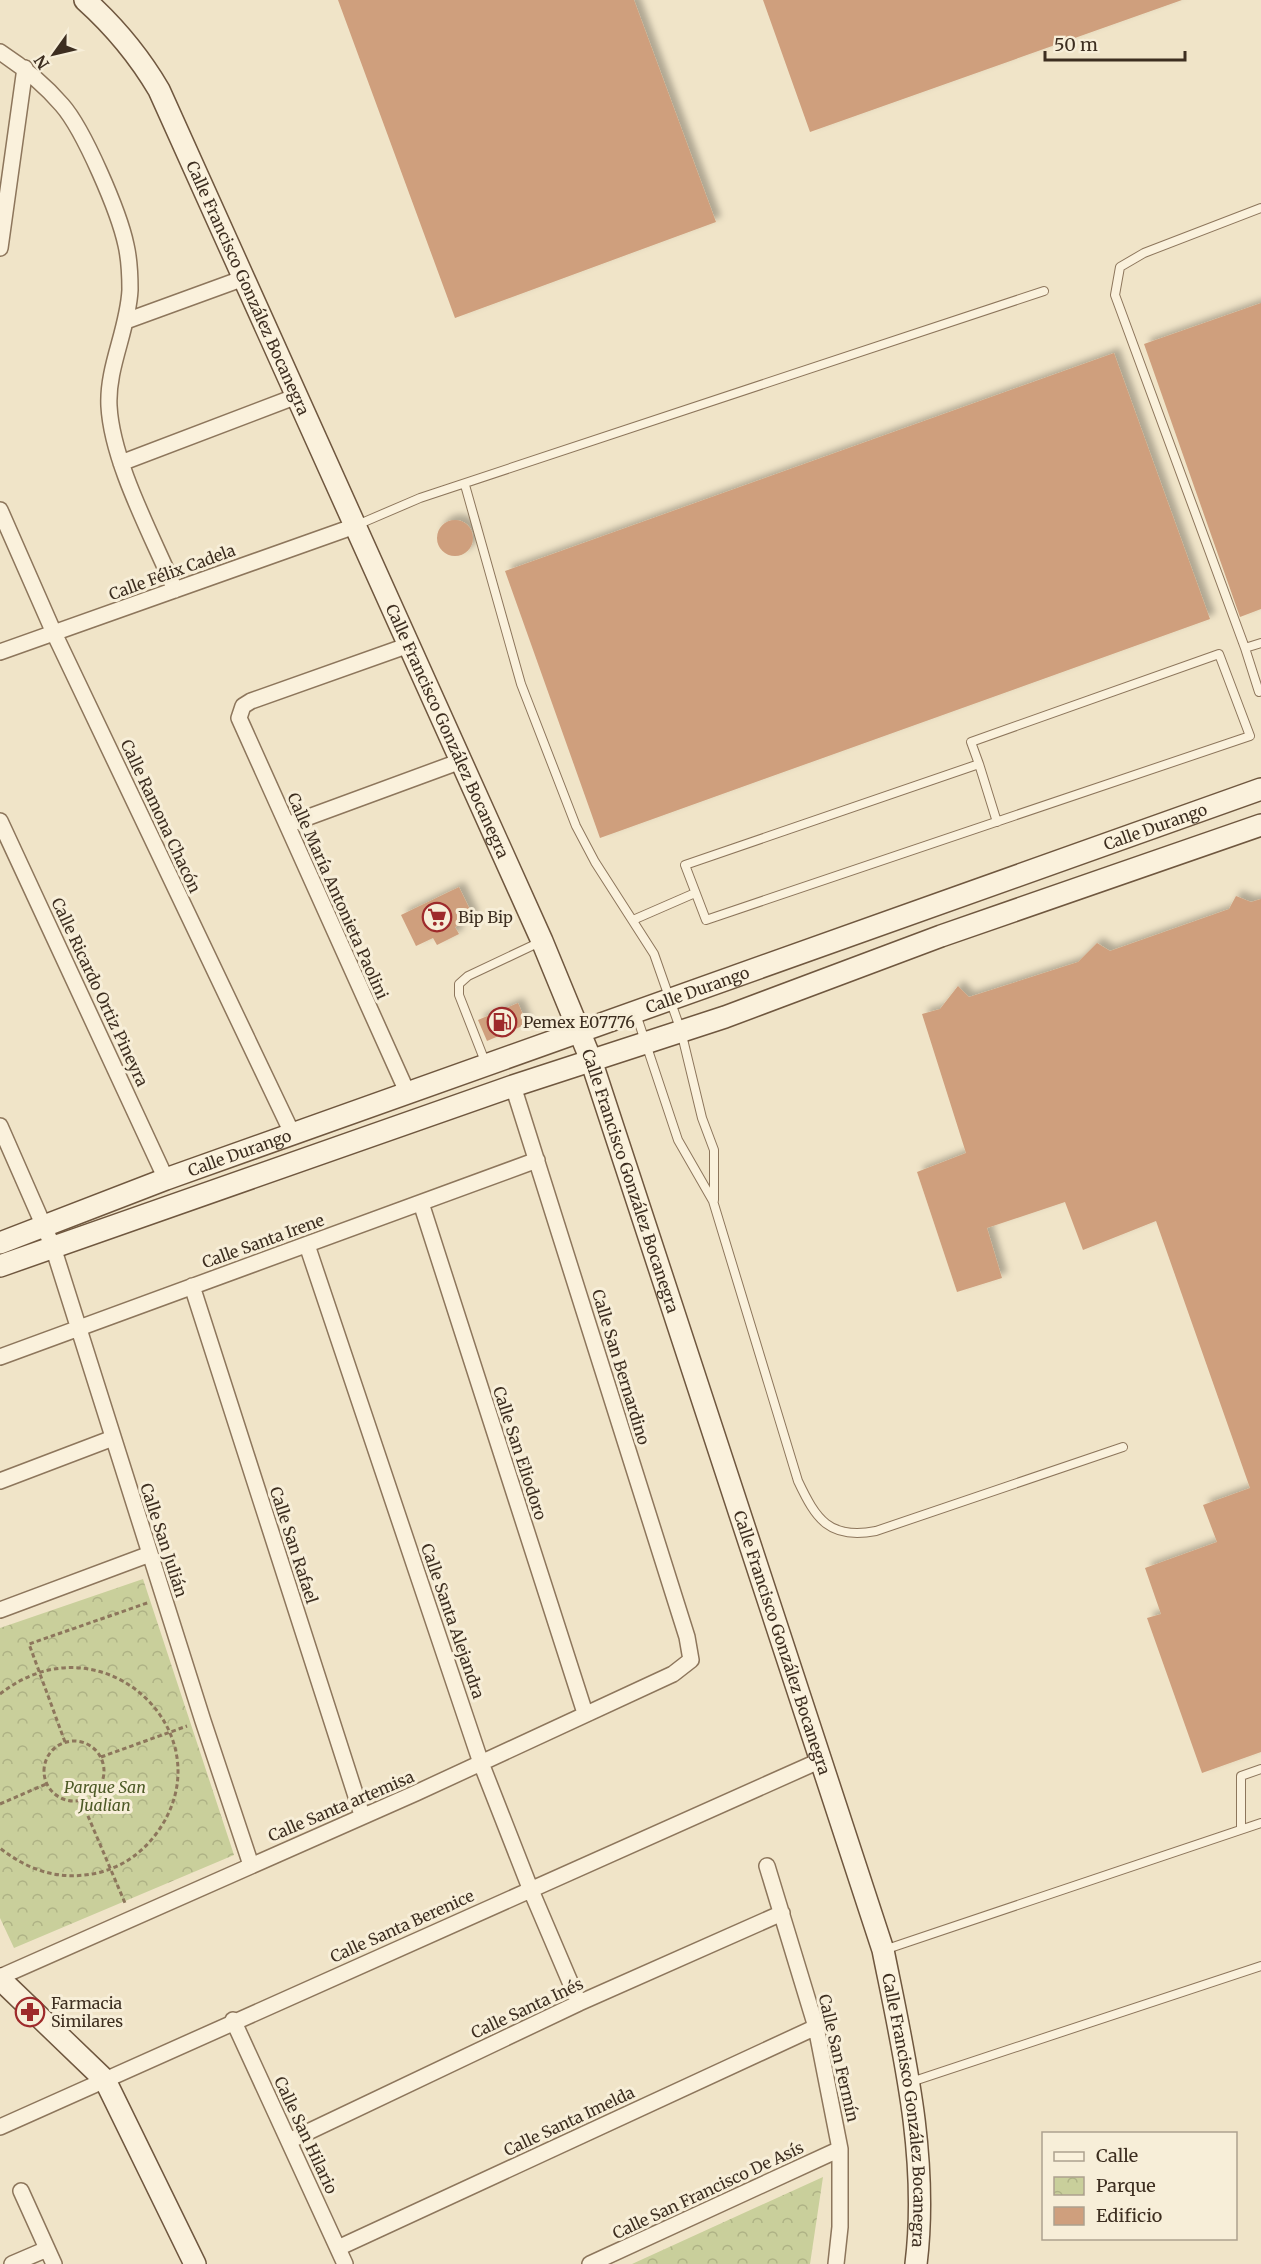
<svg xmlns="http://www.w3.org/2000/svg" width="1261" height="2264" font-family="Merriweather,serif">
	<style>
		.park { fill: url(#park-crowns) }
		.building { fill: #cf9f7d; filter: url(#shadow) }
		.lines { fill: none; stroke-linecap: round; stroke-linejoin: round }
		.lane-casing { stroke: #8d765c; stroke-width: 10 }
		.street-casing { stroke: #8d765c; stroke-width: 18 }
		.secondary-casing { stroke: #6f573f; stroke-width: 24 }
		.path { stroke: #8d765c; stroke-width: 3; stroke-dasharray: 4.5 3; stroke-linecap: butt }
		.lane { stroke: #faf1dc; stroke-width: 8 }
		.street { stroke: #faf1dc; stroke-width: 15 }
		.secondary { stroke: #faf1dc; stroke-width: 21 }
		.labels { text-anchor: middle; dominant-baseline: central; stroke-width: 6; stroke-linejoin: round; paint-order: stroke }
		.street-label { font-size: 16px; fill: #3d2e20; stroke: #f7eed8 }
		.poi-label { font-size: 16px; fill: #3d2e20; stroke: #f7eed8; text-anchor: start }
		.park-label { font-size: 16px; font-style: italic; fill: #4d5a26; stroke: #f7eed8 }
	</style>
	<defs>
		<pattern id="park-crowns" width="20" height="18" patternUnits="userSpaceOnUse" patternTransform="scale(1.5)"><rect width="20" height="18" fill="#c9cf9b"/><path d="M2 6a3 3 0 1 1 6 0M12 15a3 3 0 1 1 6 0" fill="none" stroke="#aeb285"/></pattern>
		<filter id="shadow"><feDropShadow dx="5.5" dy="-5.5" stdDeviation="3" flood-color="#0004"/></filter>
	</defs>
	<rect width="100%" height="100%" fill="#f0e4c8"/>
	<!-- park -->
	<path class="park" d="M143,1579L234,1855L14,1948L0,1918V1628Z
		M823,2177L810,2264H632Z"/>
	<!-- building -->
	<path class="building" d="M338,0H634L716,222L455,318Z
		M763,0H1182L810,132Z
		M1261,303V609L1240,617L1144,344Z
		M1114,353L1210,619L600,838L505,571Z
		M437 538a18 18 0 1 1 36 0a18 18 0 1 1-36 0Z
		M459,887L474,918L455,927L459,934L437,945L433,938L416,946L401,915Z
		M1236,896L1251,902L1261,899V1752L1202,1773L1147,1618L1161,1614L1145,1568L1217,1542L1203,1505L1250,1488L1156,1221L1083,1250L1065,1202L987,1228L1002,1278L957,1292L917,1172L966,1153L922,1014L940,1009L958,986L969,997L1078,962L1097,943L1110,951L1229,909Z
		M518,1003L527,1024L487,1041L478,1020Z"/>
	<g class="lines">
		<!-- lane casing -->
		<g class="lane-casing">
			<path id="lane" d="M465,485L521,684L576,826L595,862L654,954L681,1031L702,1118L714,1150V1200
				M357,525L420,498L1044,291
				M1261,643L1245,648L1259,692L1261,691
				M1245,648L1115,295L1120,267L1144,253L1261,208
				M1219,654L1250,736L706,920L685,865L979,764L971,742Z
				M979,764L997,822
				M633,920L695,893
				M636,1014L678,1140L713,1201L798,1481C816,1519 829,1540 876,1531L1123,1447
				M486,1064L459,995V984L468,976L540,942
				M1241,1829V1776L1261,1769
				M884,1950L1261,1823
				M911,2082L1261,1966"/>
		</g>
		<!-- street casing -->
		<g class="street-casing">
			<path id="street" d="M0,52C23,67 44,84 62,105C84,130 119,212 126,245C129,258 130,277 130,290C128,330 107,367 109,406C112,463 153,537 175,590
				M0,248L25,68
				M126,321L244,278
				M121,463L297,396
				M0,510L54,633L293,1135
				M0,652L355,526
				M0,821L166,1179
				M287,825L461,761
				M408,1094L239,718L243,706L251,701L409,645
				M0,1126L53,1247L203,1721L251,1865
				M421,1203L585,1713
				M307,1245L481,1763L530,1888L579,2003
				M192,1286L362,1815
				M0,1357L537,1160
				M0,1481L113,1438
				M0,1610L150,1554
				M767,1866L816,2027L840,2149V2227L836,2264
				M0,1977L416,1793L673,1674L691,1660L687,1637L513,1086
				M233,2020L345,2264
				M0,2127L819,1761
				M289,2141L579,2003L782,1913
				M21,2191L54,2264
				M338,2248L816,2027
				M12,2264L47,2249
				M590,2264L840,2149"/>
		</g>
		<!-- secondary casing -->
		<g class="secondary-casing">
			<g id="secondary">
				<path id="s1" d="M85,0C115,27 139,56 159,90L542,941L591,1060L883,1950C904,2054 929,2158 916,2264"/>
				<path id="s2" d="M0,1243L166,1179L1261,789"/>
				<path d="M0,1266L513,1086L725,1017L941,936L1261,825"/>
				<path d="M0,1979L105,2080L195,2264"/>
			</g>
		</g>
		<!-- path -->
		<path class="path" d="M0,1694C102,1613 230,1735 156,1834C141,1854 122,1867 97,1873C60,1881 29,1871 0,1848
			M44 1771a30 30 0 1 1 60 0a30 30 0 1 1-60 0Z
			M65,1742L29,1644L150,1602
			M101,1757L187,1726
			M82,1802L125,1903
			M0,1804L46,1784"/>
		<!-- lane -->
		<use href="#lane" class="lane"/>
		<!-- street -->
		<use href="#street" class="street"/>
		<!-- secondary -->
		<use href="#secondary" class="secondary"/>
	</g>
	<!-- icons -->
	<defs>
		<g id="supermarket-ring" transform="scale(1.5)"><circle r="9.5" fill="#f7eed8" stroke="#9e2a2b" stroke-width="1.5"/><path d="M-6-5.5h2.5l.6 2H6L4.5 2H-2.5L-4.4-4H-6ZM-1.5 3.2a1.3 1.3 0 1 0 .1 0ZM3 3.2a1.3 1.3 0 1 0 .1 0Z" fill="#9e2a2b"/></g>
		<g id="fuel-ring" transform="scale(1.5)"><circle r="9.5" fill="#f7eed8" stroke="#9e2a2b" stroke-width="1.5"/><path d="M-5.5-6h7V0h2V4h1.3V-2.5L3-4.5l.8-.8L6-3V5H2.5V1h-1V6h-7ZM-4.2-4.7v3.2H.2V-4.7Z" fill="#9e2a2b"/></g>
		<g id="pharmacy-ring" transform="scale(1.5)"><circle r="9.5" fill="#f7eed8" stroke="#9e2a2b" stroke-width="1.5"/><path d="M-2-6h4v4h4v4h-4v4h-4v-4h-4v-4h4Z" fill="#9e2a2b"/></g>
	</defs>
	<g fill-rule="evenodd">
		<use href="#supermarket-ring" x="437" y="917"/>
		<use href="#fuel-ring" x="502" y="1022"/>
		<use href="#pharmacy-ring" x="30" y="2012"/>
	</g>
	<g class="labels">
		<!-- street labels -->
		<g class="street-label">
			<text stroke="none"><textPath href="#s1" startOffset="334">Calle Francisco González Bocanegra</textPath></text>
			<text transform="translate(172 572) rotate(-20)">Calle Félix Cadela</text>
			<text stroke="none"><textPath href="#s1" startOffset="820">Calle Francisco González Bocanegra</textPath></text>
			<text transform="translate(161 816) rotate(65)">Calle Ramona Chacón</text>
			<text stroke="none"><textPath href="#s2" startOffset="1228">Calle Durango</textPath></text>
			<text transform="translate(338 896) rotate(66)">Calle María Antonieta Paolini</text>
			<text stroke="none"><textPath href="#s2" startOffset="742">Calle Durango</textPath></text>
			<text transform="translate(100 992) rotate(65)">Calle Ricardo Ortiz Pineyra</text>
			<text stroke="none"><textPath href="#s2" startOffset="256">Calle Durango</textPath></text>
			<text stroke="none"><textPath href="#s1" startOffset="1306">Calle Francisco González Bocanegra</textPath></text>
			<text transform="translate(263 1241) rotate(-20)">Calle Santa Irene</text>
			<text transform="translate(621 1367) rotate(73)">Calle San Bernardino</text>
			<text transform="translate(520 1453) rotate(72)">Calle San Eliodoro</text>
			<text transform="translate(164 1540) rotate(72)">Calle San Julián</text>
			<text transform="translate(294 1545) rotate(72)">Calle San Rafael</text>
			<text transform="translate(453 1621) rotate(71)">Calle Santa Alejandra</text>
			<text stroke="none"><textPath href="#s1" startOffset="1792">Calle Francisco González Bocanegra</textPath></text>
			<text transform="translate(341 1806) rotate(-23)">Calle Santa artemisa</text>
			<text transform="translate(402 1926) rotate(-24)">Calle Santa Berenice</text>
			<text transform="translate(527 2008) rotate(-25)">Calle Santa Inés</text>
			<text transform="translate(839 2058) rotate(77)">Calle San Fermín</text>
			<text stroke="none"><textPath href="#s1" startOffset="2278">Calle Francisco González Bocanegra</textPath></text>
			<text transform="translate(569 2121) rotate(-25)">Calle Santa Imelda</text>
			<text transform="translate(306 2135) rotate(65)">Calle San Hilario</text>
			<text transform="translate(708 2190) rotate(-25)">Calle San Francisco De Asís</text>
		</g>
		<!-- poi labels -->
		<g class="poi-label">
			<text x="458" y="917">Bip Bip</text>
			<text x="523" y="1022">Pemex E07776</text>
			<text x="51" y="2003">Farmacia<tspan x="51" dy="18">Similares</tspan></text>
		</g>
		<!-- park labels -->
		<g class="park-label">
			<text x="105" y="1787">Parque San<tspan x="105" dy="18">Jualian</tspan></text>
		</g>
	</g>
	<!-- legend -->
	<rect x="1042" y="2132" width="195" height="108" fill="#f7eed8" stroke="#ada18e" stroke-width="1.5"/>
	<rect x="1054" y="2152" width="30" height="9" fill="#faf1dc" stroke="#ada18e" stroke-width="1.5"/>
	<text x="1096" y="2162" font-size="18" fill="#3d2e20">Calle</text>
	<rect x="1054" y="2177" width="30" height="18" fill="url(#park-crowns)" stroke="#ada18e" stroke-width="1.5"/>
	<text x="1096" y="2192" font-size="18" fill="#3d2e20">Parque</text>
	<rect x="1054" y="2207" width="30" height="18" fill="#cf9f7d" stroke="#ada18e" stroke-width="1.5"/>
	<text x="1096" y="2222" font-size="18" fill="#3d2e20">Edificio</text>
	<!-- north arrow -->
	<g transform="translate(54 54) rotate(236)" stroke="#f7eed8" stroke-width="4.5" paint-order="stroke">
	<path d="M0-4.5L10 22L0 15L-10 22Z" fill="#3d2e20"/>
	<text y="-9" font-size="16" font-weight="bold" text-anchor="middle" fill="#3d2e20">N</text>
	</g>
	<!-- scale -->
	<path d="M1045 51v9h140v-9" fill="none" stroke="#3d2e20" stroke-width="3"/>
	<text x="1054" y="51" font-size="18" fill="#3d2e20" stroke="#f7eed8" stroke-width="4.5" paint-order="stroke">50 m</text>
</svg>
